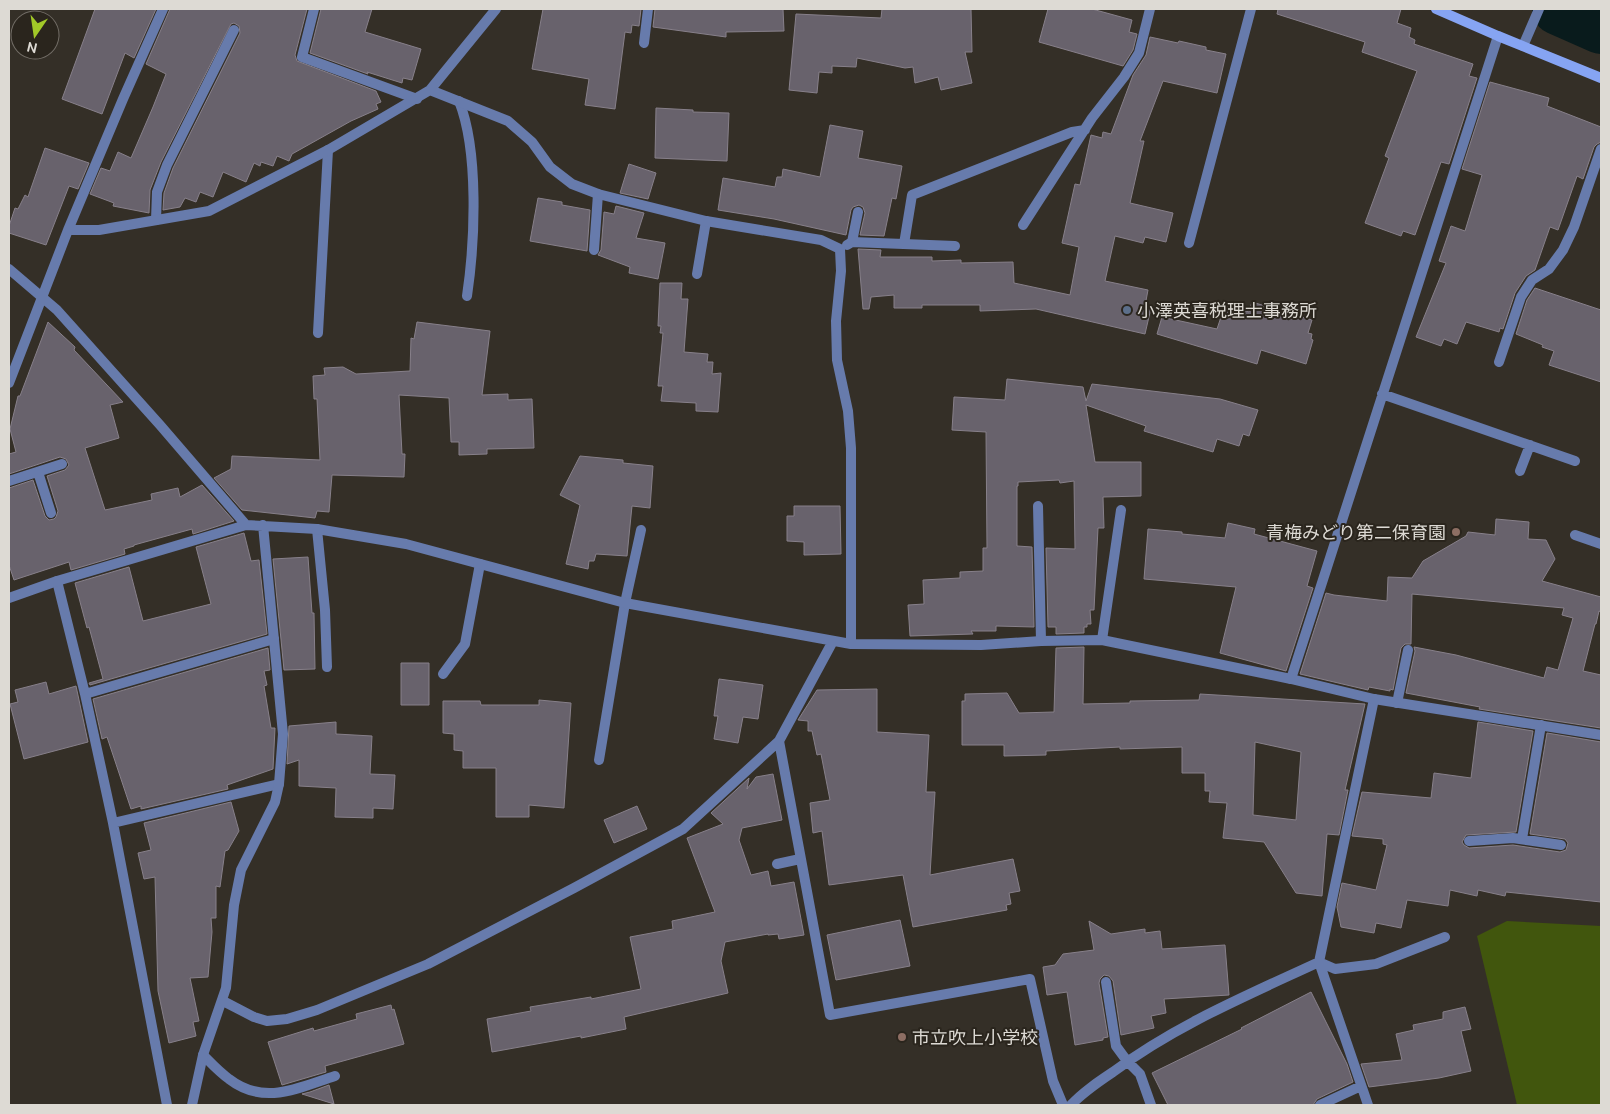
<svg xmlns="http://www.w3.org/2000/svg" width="1610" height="1114" font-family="Ubuntu,'Noto Sans JP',sans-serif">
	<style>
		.green { fill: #41560d }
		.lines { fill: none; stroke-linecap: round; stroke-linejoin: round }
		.river { stroke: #091b1c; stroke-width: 52 }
		.building { fill: #68626c; stroke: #87808a; fill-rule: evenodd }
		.lane { stroke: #677bac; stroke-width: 10 }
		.street { stroke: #677bac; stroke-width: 10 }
		.secondary { stroke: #86a4f3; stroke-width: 10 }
		.service-dot { fill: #5c6f8a; stroke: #2a251d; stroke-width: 2 }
		.education-dot { fill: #8d6e63; stroke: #2a251d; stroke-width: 2 }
		.labels { text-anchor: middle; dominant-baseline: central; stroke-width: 4; stroke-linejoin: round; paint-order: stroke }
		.poi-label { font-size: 18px; fill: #dddad4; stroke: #2a251d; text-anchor: start }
	</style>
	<rect width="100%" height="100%" fill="#342f27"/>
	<!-- green -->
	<path class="green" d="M1507,921L1601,926V1105H1517L1477,936Z"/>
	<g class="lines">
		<!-- river -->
		<path class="river" d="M1558,9L1601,28"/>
	</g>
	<!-- building -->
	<path class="building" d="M95,9H156L134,58L125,53L102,114L62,99Z
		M170,9H307L295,55L297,61L376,91L381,102L376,104L378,109L351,121L292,154L289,161L277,156L273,166L261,162L260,166L254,163L246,182L223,172L213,197L200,192L196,202L185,198L180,207L163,210L164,193L173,168L240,33L239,26L234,23L231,24L161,162L150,190L149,213L113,206L114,203L90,194L101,168L110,171L118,152L131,158L153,107L166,74L146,64Z
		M321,9H372L365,32L421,49L412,80L403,78L402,83L367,72L368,74L310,53Z
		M543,9H641L639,26L632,25L631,33L625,32L615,109L585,105L589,79L532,69Z
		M655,9H783L784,31L726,32V37L653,27Z
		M882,9H971L972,52H965L972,83L941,90L938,77L915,83L913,67L905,68L857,58L856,67L832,66V73L819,72L817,93L789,90L796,14L881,18Z
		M1048,9H1092L1132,20L1129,32L1137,34L1133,50L1123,66L1039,42Z
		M1278,9H1401L1397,23L1411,28L1409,37L1415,40L1414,44L1473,64L1469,76L1477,78L1449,164L1441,162L1415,235L1403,231L1401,236L1365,223L1389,158L1385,156L1417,71L1362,52L1365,42L1277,14Z
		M1150,37L1178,43L1179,41L1206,47V50L1226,54L1217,93L1163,81L1140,141H1144L1130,203L1173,213L1166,242L1145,237L1143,243L1115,236L1105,281L1148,290L1145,306L1151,308L1145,334L1036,309L980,311V305H922V308H894V295L871,297L869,309H863L858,249L881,250L880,257H932V261L961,260V263L1013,262L1014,283L1070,295L1079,247L1062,243L1075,184L1080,185L1091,135L1102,138L1103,132L1111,134L1133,75L1146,55Z
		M1490,82L1549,98L1547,106L1601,127V142L1597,144L1594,147L1583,179L1577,176L1558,230L1550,227L1535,270L1526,276L1515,293L1503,329L1500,328L1499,332L1466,322L1457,344L1444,339L1441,346L1416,337L1446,263L1439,261L1451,226L1465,231L1482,175L1462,169Z
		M656,108L693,110V112L729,113L727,161L655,158Z
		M830,125L863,131L858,158L902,166L896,199L892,198L884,236L860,235L865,213L863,207L859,205L853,207L851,210L846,235L774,219L718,210L723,178L775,187L777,177H782L783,169L820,177Z
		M45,148L89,163L78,189L69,186L46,245L9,233V226L15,208L18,209L25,195L28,197Z
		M629,164L656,173L648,199L620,193Z
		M538,198L562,202V205L590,210L587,251L530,241Z
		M616,206L644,213L636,238L665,243L658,279L629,273L630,267L598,255L601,250L604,212L614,214Z
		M660,283H682L681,299H688L684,352L708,354L707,362H713L712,374L721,373L718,412L696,411V403L661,401L663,386H658L663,333H660L661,326H658Z
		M1535,288L1601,310V382L1549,365L1554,351L1542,347L1543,345L1516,334L1527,300Z
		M1252,302L1312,320L1308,333L1312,334L1311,339L1313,340L1306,364L1261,350L1257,364L1157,334L1162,317L1217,329L1225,305L1249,312Z
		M48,322L75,347L74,350L123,402L110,405L119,438L85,448L105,510L152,500L151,494L178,488L180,497L202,485L234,521L193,534L192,529L134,545V546L124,549L125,554L71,570L69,562L14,580L9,565V488L33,480L45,516L49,520L54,519L56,517L58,511L47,476L65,470L69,465L66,459L60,457L9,474V454L16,452L10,429L18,396H20Z
		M417,322L490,331L482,395L508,394V400L532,399L534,448L487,449V454L459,455V442H451L449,398L399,395L402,454H405L404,477L332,475L329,512L317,511L315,518L242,510L214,478L231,469L232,456L320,460L317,399H314L313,376L325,375L324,368L343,367L356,374L410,371L411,338L414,339Z
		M1007,379L1083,387L1086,401L1092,384L1220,399L1258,410L1249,436L1243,434L1239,446L1217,439L1213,452L1144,431L1146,426L1086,405L1095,462H1141V496L1103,497L1104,528H1098L1094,610H1090L1091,624H1087V627H1084V633L1056,634V627H1048L1046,548L1075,549L1074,481L1060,483L1059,480L1018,482V486H1017V546L1032,547L1034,627L996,626V631H971L973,634L910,636L908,605L924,604L923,580L960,578V572L983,571V548H987L986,432L952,430L954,397L1005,400Z
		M580,456L623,460V463L653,466L650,508L632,506L627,556L596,554L594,561H589L588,569L566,564L580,505L560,495Z
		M794,506H840L841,554L804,555V542L787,541V516H794Z
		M1496,519L1529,522L1528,539L1546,540L1555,559L1542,581L1601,597V612L1599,611L1596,624H1595L1583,671L1601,675V728L1479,709L1480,707L1406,693L1415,651L1414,647L1456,655L1544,678L1547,667L1558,670L1573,618L1562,615L1564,608L1412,594L1411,644H1405L1401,648L1393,690L1390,689V691L1369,687L1368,690L1300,674L1326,593L1334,595L1387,601L1388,577L1412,578L1423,561L1466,536L1468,532L1495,535Z
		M1228,523L1255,529L1254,534L1317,551L1307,586L1313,588L1286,671L1220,653L1236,587L1144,579L1148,529L1182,532V534L1225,538Z
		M244,533L251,561L259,560L267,634L90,685L89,683L103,679L89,627L87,628L75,583L129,567L143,621L211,604L196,547Z
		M308,557L312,613H314L315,669L284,670L273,559Z
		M1084,647L1083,704L1130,703V701L1199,700L1200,694L1365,704L1345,790H1348L1339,835L1327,834L1322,896L1296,893L1264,842L1223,838L1227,803L1209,802L1210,791H1205V773H1182V747L1120,749V747L1046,751V755L1004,756V745H962V701H965V694L1007,693L1019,713L1054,712L1056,648ZM1255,742L1301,752L1296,820L1253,815Z
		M268,648L270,670L264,671L267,685L264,686L271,728H275L273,769L227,785L228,789L141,809V806L131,809L107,737L102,739L93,699Z
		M401,663H429V705H401Z
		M719,679L763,685L758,719L743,717L738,743L714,739L718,716H714Z
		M46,682L49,694L76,686L88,742L24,759L10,704L18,702L15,690Z
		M877,689V732L929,735L926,792H935L930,875L1013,859L1020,891L1009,893L1011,904L1006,905L1007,910L913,927L903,875L829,885L822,831L813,833L810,803L830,800L821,754L817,755L812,731H808V721L798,720L817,690Z
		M539,700L571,703L564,808L529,805V817H496V768H463V751L454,750V734L443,733V701H480L481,705H539Z
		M336,722V734L372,736L370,774L395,775L393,809L373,808V818L335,817L336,788L299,786V760L287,764L289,726Z
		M1478,722L1533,731L1516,832L1466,835L1462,842L1464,845L1469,848L1513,845L1560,852L1566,850L1568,843L1565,839L1530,834L1547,733L1601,742V902L1506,892L1505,896L1478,890L1477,896L1450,890L1448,906L1407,900L1401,928L1376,923L1374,933L1341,927L1337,907L1342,883L1376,890L1387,845L1383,844V839L1352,836L1362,792L1431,798L1434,773L1471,778Z
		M773,774L782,820L742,828L739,840L751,875L768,871L771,886L794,882L804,935L779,939L778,934L768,935V934L725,942L721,961L728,993L624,1017L626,1029L581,1038V1036L492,1052L487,1019L531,1011L530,1007L591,997V999L641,989L630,937L673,929L672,921L715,912L687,838L723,824L711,813L749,778L747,789L756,777Z
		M231,802L239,831L228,850L225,851L220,887L216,886V918H211L212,932L208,977L190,978L199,1021L193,1022L196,1036L169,1043L158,991L155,877L144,879L138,853L151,850L144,823Z
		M637,806L647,829L614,843L604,820Z
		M900,920L910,966L836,980L827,935Z
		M1089,921L1111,934L1145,929V933L1160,931L1162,949L1225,945L1229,995L1164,999L1166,1013L1151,1016L1154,1028L1121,1035L1113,981L1109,976L1104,975L1100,979L1099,983L1108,1037L1103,1038V1040L1075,1045L1067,992L1047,995L1043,967L1055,965L1063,954L1094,950Z
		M1311,992L1347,1064L1353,1082L1317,1099L1313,1105H1168L1152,1073L1242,1029L1241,1028Z
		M391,1005L392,1010L394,1009L404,1044L325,1066L326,1072L282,1085L268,1042L313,1028L314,1031L357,1019L356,1014Z
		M1465,1007L1471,1029L1461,1031L1471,1071L1439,1078L1369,1087L1361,1064L1402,1060L1396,1034L1414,1030L1413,1025L1443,1019V1012Z
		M329,1085L334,1104L302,1094L310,1092Z"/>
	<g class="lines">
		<!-- lane -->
		<path class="lane" d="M314,9L302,57L417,99
			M644,43L648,9
			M459,101C479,151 475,242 467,296
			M156,220L157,192L167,165L234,30
			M1023,225L1092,118L1124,77L1139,53L1150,9
			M852,242L955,246
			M1189,243L1251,9
			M904,244L912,195L1072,132L1085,130
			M847,245L852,242L858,212
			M594,250L598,194
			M697,274L706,221
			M318,333L328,150
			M1499,362L1521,297L1532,280L1549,269L1563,250L1574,227L1601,149
			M1382,394L1575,461
			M1520,471L1530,445
			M38,472L51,513
			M9,481L62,464
			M1038,506L1041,641
			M317,529L325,610L327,667
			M1575,535L1601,544
			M57,581L85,694L113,823L167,1105
			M1102,640L1121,510
			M443,674L465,644L480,564
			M1291,679L1498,36
			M85,694L274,639
			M1397,703L1408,650
			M599,760L625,603L641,530
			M113,823L279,784
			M1522,839L1541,725
			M1469,841L1513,838L1561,845
			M777,864L800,859
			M1106,982L1116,1046L1127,1061L1140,1074L1151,1105
			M203,1055C211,1063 219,1072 229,1079C264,1106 298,1088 335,1076
			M1071,1105C1083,1092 1098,1082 1113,1072C1176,1025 1248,995 1319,962L1335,969L1376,964L1445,937
			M1320,1105L1361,1086
			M1368,1105L1319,962L1374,699"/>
		<!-- street -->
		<path class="street" d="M1523,46L1539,9
			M430,90L508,121L532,142L550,167L572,184L598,194L706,221L821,240L840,249L841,271L836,321L837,360L848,411L851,448V644
			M68,230H99L209,211L328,150L430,90L496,9
			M9,269L57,310L160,425L246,525
			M9,383L68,230L123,99L163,9
			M9,598L57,581L246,525L317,529L406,544L625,603L851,644L981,645L1041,641L1102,640L1291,679L1374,699L1601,735
			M779,741L830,1015L1030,979L1053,1081L1063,1105
			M223,1001L254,1017L267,1021L287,1019L317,1010L428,964L574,888L683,829L779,741L833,641
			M192,1105L203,1055L226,988L234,905L241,870L275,802L279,784L283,734L263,525"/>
		<!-- secondary -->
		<path class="secondary" d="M1436,9L1498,36L1601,78"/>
	</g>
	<!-- markers -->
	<circle class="service-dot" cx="1127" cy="310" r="5"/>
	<g class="education-dot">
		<circle cx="1456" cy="532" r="5"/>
		<circle cx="902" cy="1037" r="5"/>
	</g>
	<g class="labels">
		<!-- poi labels -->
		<g class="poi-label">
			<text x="1137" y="310">小澤英喜税理士事務所</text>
			<text x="1446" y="532" text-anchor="end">青梅みどり第二保育園</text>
			<text x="912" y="1037">市立吹上小学校</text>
		</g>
	</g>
	<!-- border -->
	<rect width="1610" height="1114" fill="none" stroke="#dddad4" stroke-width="20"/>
	<!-- north arrow -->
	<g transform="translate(35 35) rotate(193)"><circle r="24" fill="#2a251d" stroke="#726d66"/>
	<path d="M0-4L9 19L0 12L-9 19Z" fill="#a2c928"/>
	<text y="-8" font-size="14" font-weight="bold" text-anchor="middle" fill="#dddad4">N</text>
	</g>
</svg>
